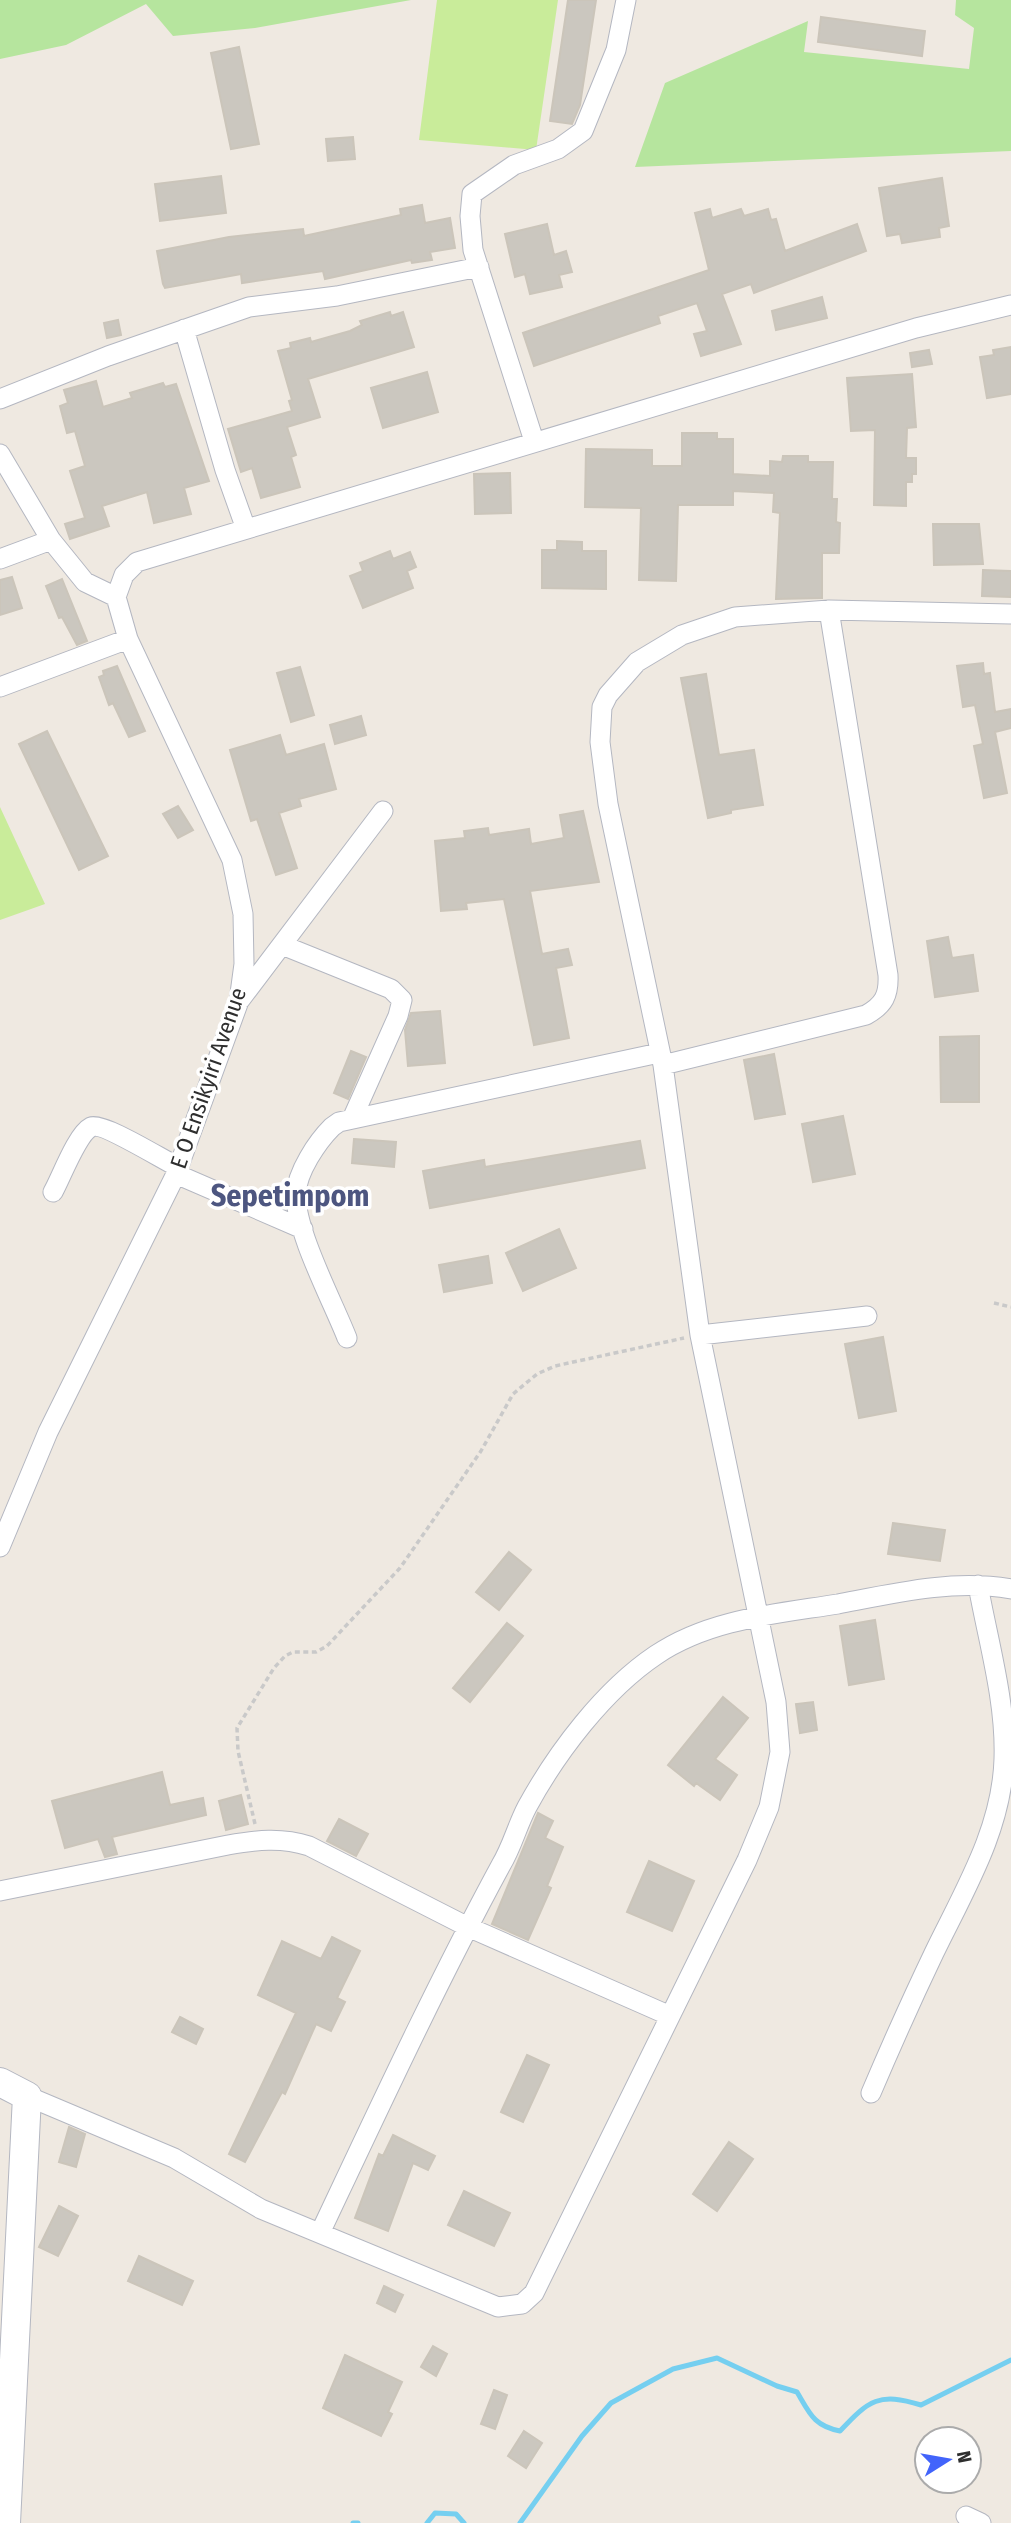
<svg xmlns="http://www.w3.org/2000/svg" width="1011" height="2523" font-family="'Fira Sans Condensed',sans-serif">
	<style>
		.green { fill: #b6e59e }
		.pitch { fill: #c9ec9a }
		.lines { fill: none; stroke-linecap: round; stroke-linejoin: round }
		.stream { stroke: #75cff0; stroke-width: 5 }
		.building { fill: #cbc7bf; stroke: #cbc5ba; stroke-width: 2 }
		.street-casing { stroke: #b4b7c1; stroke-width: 21 }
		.secondary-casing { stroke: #b4b7c1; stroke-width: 30 }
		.path { stroke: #c9c9c9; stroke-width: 3.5; stroke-dasharray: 5 3.5; stroke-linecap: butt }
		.street { stroke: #fff; stroke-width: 19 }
		.secondary { stroke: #fff; stroke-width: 28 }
		.labels { text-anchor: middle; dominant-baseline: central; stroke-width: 7; stroke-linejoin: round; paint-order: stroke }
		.street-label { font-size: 23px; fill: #2e2e2e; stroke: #fff }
		.district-label { font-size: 30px; font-weight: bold; fill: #4d5680; stroke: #fff }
	</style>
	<rect width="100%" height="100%" fill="#efe9e1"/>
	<!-- green -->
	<path class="green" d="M0,0H411L255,28L173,36L146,4L66,45L0,59Z
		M956,0H1011V151L635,167L665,83L808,21L804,52L969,69L974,28L955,15Z"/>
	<!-- pitch -->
	<path class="pitch" d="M437,0H558L536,150L419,140Z
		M0,807L45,904L0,920Z"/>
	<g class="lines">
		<!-- stream -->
		<path class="stream" d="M353,2523H358
			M427,2523L435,2513L456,2514L464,2523
			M520,2523L582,2436L611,2403L673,2369L717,2358L777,2386L797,2392C810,2414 814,2426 840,2431C869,2400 879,2392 921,2405L1011,2360"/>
	</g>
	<!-- building -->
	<path class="building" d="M568,0H596L580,105L572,124L550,121Z
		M821,17L925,31L922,56L818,42Z
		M239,47L259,144L231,149L211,53Z
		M353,137L355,159L328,161L326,139Z
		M221,176L226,213L160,221L155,184Z
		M942,178L949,226L939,228L940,237L902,243L900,234L887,236L879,188Z
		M422,205L425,223L450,218L455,248L430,252L432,260L412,263L411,260L325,279L323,271L242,283L241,274L165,288L163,284L157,251L229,237L303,229L304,236L401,215L400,209Z
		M710,209L712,218L741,209L744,216L768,209L771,220L776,219L785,251L857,224L866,251L754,293L751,284L722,294L741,344L701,356L694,334L707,331L697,303L658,316L660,323L534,366L523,333L709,270L695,213Z
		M547,224L554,255L566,251L572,272L559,275L562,287L530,294L525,274L515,277L505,234Z
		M822,297L827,318L776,330L772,311Z
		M390,312L391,316L403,312L414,347L308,379L320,417L287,427L296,455L291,457L300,487L261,498L252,468L241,472L228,429L292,411L289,401L292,400L278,351L291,348L290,343L310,338L311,342L350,331L362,325L360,321Z
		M118,320L121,335L107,338L104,323Z
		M1011,347V394L987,398L980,357L994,355L993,350Z
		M929,350L932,364L912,367L910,353Z
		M427,372L438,412L383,428L371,388Z
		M912,374L916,427L907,428L906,458H916V474H912V482H906V506L874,505L875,430L851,431L847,378Z
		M96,381L103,407L132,398L130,393L163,383L165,387L176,384L209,481L184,488L191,514L154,523L147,492L102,506L109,526L70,539L65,524L85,518L70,471L85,466L75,431L67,433L60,406L68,403L64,390Z
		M682,433H717V439H733V474L770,476V461L782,462L783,456H808V462H833L832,499H837L836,522L840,523L839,553H822V598L776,599L780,513L773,512L774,493L733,491V505H678L676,581L639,580L641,508L585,507L586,449L652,450V466H682Z
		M510,473L511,513L475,514L474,474Z
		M933,524H979L983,564L934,565Z
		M557,541L582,542V551H606V589L542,588V550H557Z
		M390,551L393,559L410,552L416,567L407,571L413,588L363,608L350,576L363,571L360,563Z
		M983,570L1011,571V597L982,596Z
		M12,577L22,608L0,615V580Z
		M62,579L87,641L77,645L62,617L59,618L46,586Z
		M983,663L984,674L990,673L995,712L1011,709V728L995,732L1007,793L984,798L974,746L983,744L975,705L963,707L957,666Z
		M117,666L145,731L129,737L113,703L109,705L99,677L104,675L103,671Z
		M300,667L314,715L291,722L277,673Z
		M706,674L719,755L754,750L763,805L731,810V813L708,818L681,678Z
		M361,716L366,735L335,744L330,725Z
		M47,731L108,856L79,870L19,744Z
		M280,735L286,755L324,744L336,789L299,799L301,806L279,813L297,868L276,875L257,819L251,821L230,750Z
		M178,806L193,830L178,838L163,814Z
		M583,811L599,882L530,891L542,954L568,949L572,965L556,968L569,1038L534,1045L504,899L466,903L467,909L441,911L435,841L465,838L464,831L488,828L489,835L529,829L531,844L564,838L560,815Z
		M948,937L952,958L973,955L978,991L935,997L927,941Z
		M440,1011L445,1063L408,1066L405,1030L411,1013Z
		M979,1036V1102H941L940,1037Z
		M351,1051L366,1057L348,1099L334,1093Z
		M774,1054L785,1114L755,1119L744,1060Z
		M843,1116L855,1174L813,1182L802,1124Z
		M354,1139L396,1142L394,1167L352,1163Z
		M640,1141L645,1168L430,1208L423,1171L484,1160L485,1167Z
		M559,1229L576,1268L523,1291L506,1253Z
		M488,1256L492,1283L444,1292L439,1265Z
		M883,1337L896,1411L859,1418L845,1344Z
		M893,1523L945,1530L940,1561L888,1554Z
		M509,1552L531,1570L499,1610L476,1592Z
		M875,1620L884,1679L849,1685L840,1626Z
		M507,1623L523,1636L470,1702L453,1688Z
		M723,1697L748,1718L715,1759L737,1775L720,1800L696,1783L694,1786L668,1765Z
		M813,1702L817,1730L800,1733L796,1704Z
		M162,1772L170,1805L203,1798L206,1815L112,1837L117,1854L105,1857L98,1839L65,1848L52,1801Z
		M241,1795L248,1824L226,1830L219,1801Z
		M538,1813L553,1821L545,1838L563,1847L547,1886L551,1888L528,1940L492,1924Z
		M339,1819L368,1834L356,1856L327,1841Z
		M649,1861L694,1881L672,1931L627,1912Z
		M332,1937L360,1951L337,1998L345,2002L331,2031L316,2024L285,2094L282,2092L245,2162L229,2154L296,2013L258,1995L282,1941L321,1959Z
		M180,2017L203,2029L196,2044L172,2032Z
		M527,2055L549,2065L523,2122L501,2112Z
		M69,2127L85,2134L76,2167L59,2162Z
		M393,2135L435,2156L428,2170L413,2163L388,2231L355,2218L379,2154L383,2156Z
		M729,2142L753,2159L717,2211L693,2194Z
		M464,2191L510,2213L494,2246L448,2225Z
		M59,2206L78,2216L58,2256L39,2247Z
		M139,2256L193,2281L182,2305L128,2281Z
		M384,2286L403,2295L395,2312L377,2303Z
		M433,2346L447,2354L436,2376L421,2367Z
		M345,2355L402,2382L388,2412L392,2414L381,2436L323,2408Z
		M494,2390L507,2395L495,2429L481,2424Z
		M524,2431L542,2443L526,2468L508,2456Z"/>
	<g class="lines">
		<!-- street casing -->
		<g class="street-casing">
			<path id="street" d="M184,329L225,470L246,529
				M0,399L108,356L249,307L337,296L479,267
				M534,441L473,250L470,216L472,194L514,165L558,149L583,131L616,50L626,0
				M0,454L51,540L85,582L116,597
				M0,559L51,540
				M0,687L128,639
				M282,945L391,989L402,1000L398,1016L352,1119
				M240,1000L383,811
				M663,1065L866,1015C884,1005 889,995 888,975L829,610
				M176,1174L303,1229
				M53,1192C61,1178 77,1134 91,1127C103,1122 163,1160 178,1167
				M700,1335L867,1316
				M347,1338C333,1302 295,1231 296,1194C297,1172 317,1142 332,1127L339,1122L659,1053
				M0,1547L48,1432L176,1174L239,1001L244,964L243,914L232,860L128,639L116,597L124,575L137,562L916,328L1011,305
				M0,1891L228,1845C256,1840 281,1837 309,1846L468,1927L668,2015
				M871,2093C891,2046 912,1999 934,1953C964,1891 1002,1829 1004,1759C1006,1701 988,1641 978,1585
				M27,2096L174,2158L261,2209L498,2307L522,2304L534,2293L747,1860L769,1807L780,1752L776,1702L700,1335L663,1065L608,804L600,742L602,707L608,695L637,662L682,635L735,617L829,610L1011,614
				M321,2231C379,2108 436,1985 501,1865C512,1847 517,1826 527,1807C557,1752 604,1690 656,1655C709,1619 776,1614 838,1604C895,1593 953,1579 1011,1589
				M966,2516L981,2523"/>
		</g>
		<!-- secondary casing -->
		<g class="secondary-casing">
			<path id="secondary" d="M0,2082L27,2096L6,2523"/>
		</g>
		<!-- path -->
		<path class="path" d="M994,1303L1011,1307
			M255,1824L238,1751L237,1728L274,1668L285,1656L293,1652H316L327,1646L400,1568L481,1451L513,1394L537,1374L555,1366L684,1338"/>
		<!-- street -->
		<use href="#street" class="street"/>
		<!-- secondary -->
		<use href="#secondary" class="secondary"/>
	</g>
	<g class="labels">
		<!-- street labels -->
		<g class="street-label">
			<text transform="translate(208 1078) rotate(-71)">E O Ensikyiri Avenue</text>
		</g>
		<!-- district labels -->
		<g class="district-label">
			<text x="290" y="1196">Sepetimpom</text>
		</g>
	</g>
	<!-- north arrow -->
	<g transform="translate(948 2460) rotate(79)"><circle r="33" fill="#ffffff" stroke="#ababab" stroke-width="2"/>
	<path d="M0-5L12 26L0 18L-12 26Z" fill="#4264fb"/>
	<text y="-10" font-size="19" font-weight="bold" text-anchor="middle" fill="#2e2e2e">N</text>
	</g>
</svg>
